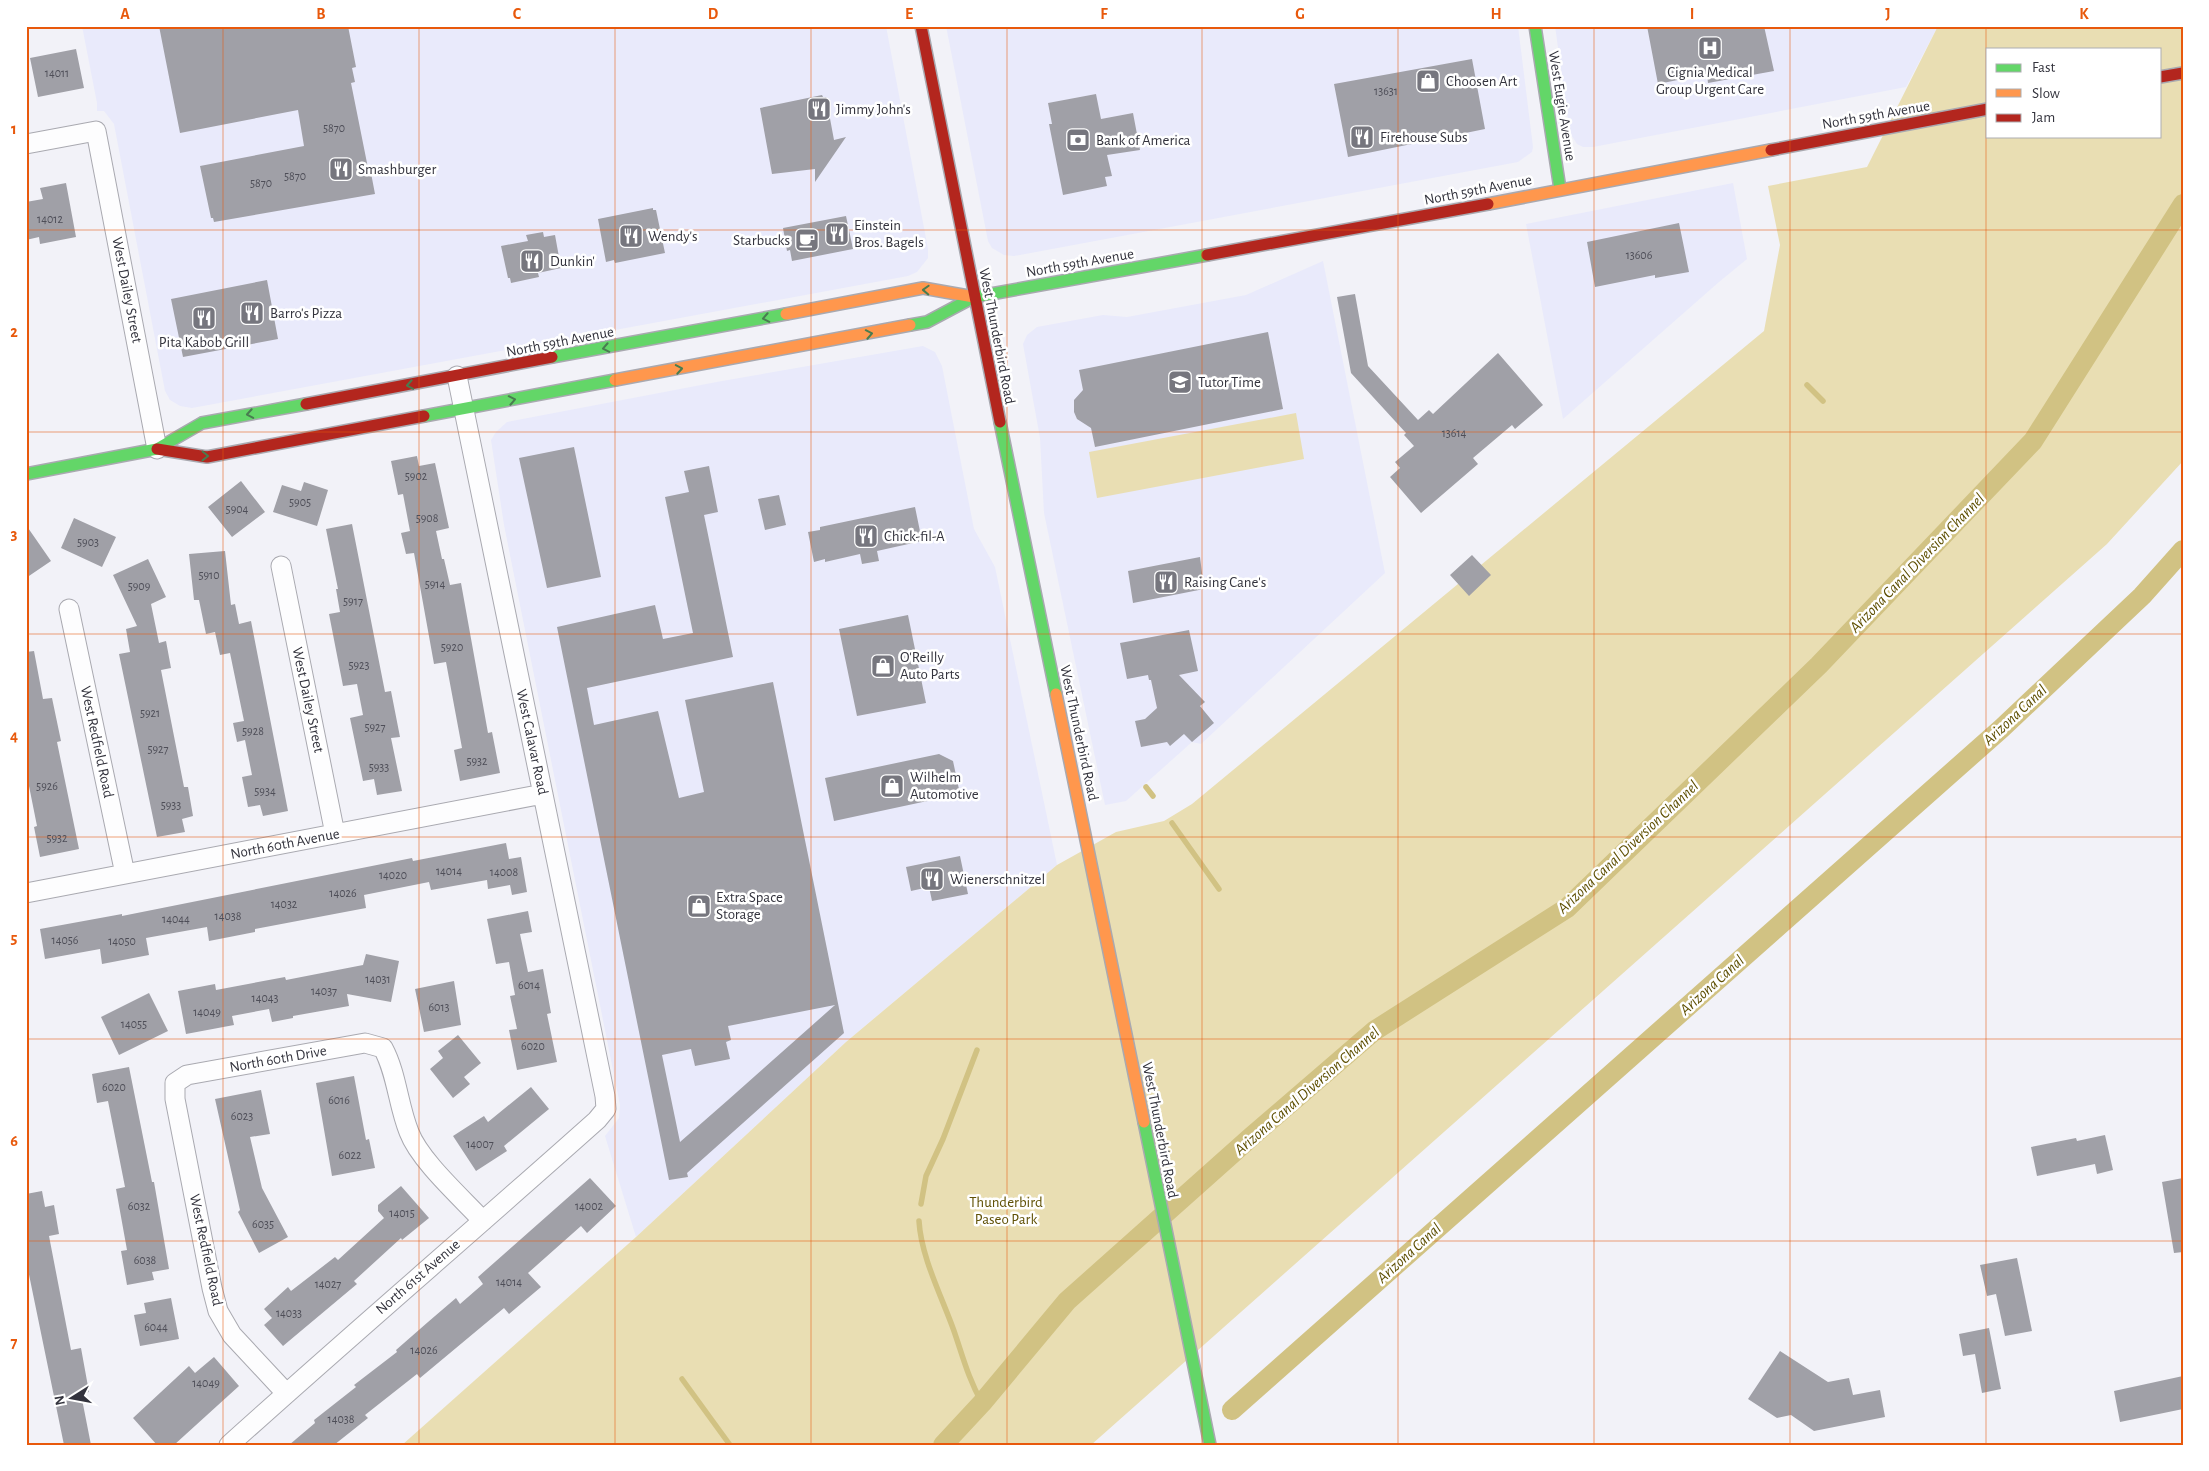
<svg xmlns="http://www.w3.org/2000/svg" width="2209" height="1471" font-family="'Alegreya Sans',sans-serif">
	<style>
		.built { fill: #e9eafb }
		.green { fill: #e9deb3; fill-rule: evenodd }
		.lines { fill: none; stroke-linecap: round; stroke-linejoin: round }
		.stream { stroke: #d1c283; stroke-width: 5.5 }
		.canal { stroke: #d1c283; stroke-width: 20 }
		.building { fill: #a0a0a7; fill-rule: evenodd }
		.street-casing { stroke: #a9a9b0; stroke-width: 21 }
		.fast-casing { stroke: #a9a9b0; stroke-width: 14 }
		.slow-casing { stroke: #a9a9b0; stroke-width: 14 }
		.jam-casing { stroke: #a9a9b0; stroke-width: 14 }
		.street { stroke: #fdfdfe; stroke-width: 19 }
		.fast { stroke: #63d668; stroke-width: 11 }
		.slow { stroke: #ff974d; stroke-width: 11 }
		.jam { stroke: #b3261e; stroke-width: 11 }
		.oneway { stroke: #497c50 }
		.grid { fill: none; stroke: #e8590c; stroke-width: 1; stroke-opacity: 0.55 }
		.labels { text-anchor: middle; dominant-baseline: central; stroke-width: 5; stroke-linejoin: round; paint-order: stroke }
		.number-label { font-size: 12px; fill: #4e4e58 }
		.poi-label { font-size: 15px; fill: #33333d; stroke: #fff; text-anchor: start }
		.street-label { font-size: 15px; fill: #33333d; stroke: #fff }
		.park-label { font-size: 15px; fill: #605106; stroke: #fff }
		.water-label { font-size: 16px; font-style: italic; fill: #5d4e01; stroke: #fff }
		.neatline { fill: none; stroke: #e8590c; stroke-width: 2 }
		.grid-label { font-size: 16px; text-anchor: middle; font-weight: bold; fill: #e8590c }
	</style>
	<rect width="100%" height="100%" fill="#f2f2f8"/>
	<!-- built -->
	<path class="built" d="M82,26H886L928,249V258L917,272L908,276L192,408L180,406L170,400L165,391L114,124L104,111H97V103Z
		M946,26H1518L1533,147L1532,152L1518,162L1014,256L1004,255L992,248L988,241Z
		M1555,26H1938L1906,87L1593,147H1583L1577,144L1570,133Z
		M1733,183L1747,259L1719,282L1563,419L1526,224Z
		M1323,261L1385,573L1201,744L1192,742L1126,801L1105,805L1044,513L1040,438L1023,344L1027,335L1037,327L1103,315L1127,317L1246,295Z
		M923,346L935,352L942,366L974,529L995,567L1057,865L846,1042L636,1237L605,1136L619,1118L620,1105L504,525L491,440L496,432L507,422L722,381Z"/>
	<!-- green -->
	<path class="green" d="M1938,26H2183V461L2107,544L1091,1445H402L636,1237L846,1042L1057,865L1116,832L1164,821L1192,804L1764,331L1780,245L1768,186L1867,167ZM1988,49H2160V136H1988Z
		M1296,413L1304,459L1097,498L1089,452Z"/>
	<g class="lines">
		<!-- stream -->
		<path class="stream" d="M1807,385L1823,401
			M1146,787L1153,796
			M1172,823L1219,889
			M921,1204L926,1176L943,1139L977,1050
			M919,1221C921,1257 942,1297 954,1331C963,1357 968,1378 982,1403
			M682,1379L730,1445"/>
		<!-- canal -->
		<path class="canal" d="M1232,1410L2002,728L2142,596L2183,550
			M943,1445L982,1403L1067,1301L1251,1137L1374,1031L1567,908L1819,665L2033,441L2183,204"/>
	</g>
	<!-- building -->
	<path class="building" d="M159,26H348L356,67L352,68L355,82L351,83L369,173H371L375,194L214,222L213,218H211L200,166L304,146L298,110L180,133Z
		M1647,26H1764L1774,71L1708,83L1707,74L1658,84Z
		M76,49L84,88L38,97L30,58Z
		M1472,59L1485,129L1348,157L1334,84Z
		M1096,94L1101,119L1133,113L1140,150L1107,155L1112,176L1105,177L1107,186L1063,195L1049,124H1052L1048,103Z
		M822,95L823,97H826L834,140L846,137L815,182V169L772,174L760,108Z
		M66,183L76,237L40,244L39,237L26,240V202L43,199L40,188Z
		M653,208V210H656L665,253L615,263L614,260L606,262L598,219Z
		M846,216L853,249L792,261L790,250L787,251L783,228Z
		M1679,223L1689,272L1655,278V275L1595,287L1587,242Z
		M543,232L544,237L555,235L561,268L538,273L539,277L511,283L510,278H508L501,246L528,241L526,235Z
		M267,280L278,339L183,357L171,299Z
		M1355,294L1368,366L1418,420L1429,410L1433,414L1498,353L1543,405L1515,429L1512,425L1473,458L1478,464L1421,513L1390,477L1400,468L1395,462L1414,446L1404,435L1406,433L1351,373L1337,297Z
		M1268,332L1283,409L1095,447L1091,428L1077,419L1074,412V400L1083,390L1079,370Z
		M574,447L601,577L547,588L519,458Z
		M417,456L419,466L435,463L449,528L436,531L442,559H444L450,585L461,583L488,733L492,732L500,773L460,781L454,750L462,748L446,662L434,664L414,553L406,554L401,533L410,531L403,494L398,495L391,461Z
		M709,466L718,512L704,515L733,657L587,688L594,725L658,711L679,798L704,792L685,700L773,682L844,1033L687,1173L688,1177L669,1180L557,627L655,605L663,639L693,633L665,497L689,492L684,471ZM835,1005L728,1100L680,1142L662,1055L691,1049L695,1066L730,1059L726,1042L731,1040L728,1026Z
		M241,481L265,512L232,537L208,507Z
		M304,482L328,490L317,526L273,512L282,485L301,491Z
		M779,495L786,525L765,530L758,499Z
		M915,507L922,541L877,551L879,561L862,564L860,554L825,562V559L814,562L808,532L820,530V527Z
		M74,518L116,537L102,567L61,548Z
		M352,524L385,692L391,691L400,737L391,738L402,791L377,795L374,779L363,781L350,718L363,715L357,684L343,686L329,614L340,612L336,589H338L326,529Z
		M26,525L51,561L26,578Z
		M225,551L231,605L235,604L239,624L251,621L288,811L263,816L260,805L248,807L242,777L252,775L245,740L237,742L233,723L244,721L230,653L220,655L215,632L206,634L199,600H194L189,554Z
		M1472,555L1491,575L1469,596L1450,575Z
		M1200,557L1204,589L1133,603L1128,571Z
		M148,559L166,597L151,604L159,643L166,641L171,668L161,670L184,787H188L193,816L182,819L185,832L157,837L119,654L130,652L126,629L137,626L113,575Z
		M908,615L926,703L857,716L839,629Z
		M1189,630L1198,671L1179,675L1205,702L1200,706L1214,723L1192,742L1184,734L1170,746L1167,742L1141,747L1135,721L1145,719L1157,708L1151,680H1149L1148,675L1127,679L1120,643Z
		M34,651L43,699L52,698L61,741L57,742L79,849L40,857L34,827L37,826L26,771V652Z
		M939,754L953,761L960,794L834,821L825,778Z
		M506,843L509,859L521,857L527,892L512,895L510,885L488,889L487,880L431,890L429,882L364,895L366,908L255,929V932L209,941L207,927L146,938L149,955L102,964L100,949L45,959L40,929L122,914V916L412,858L413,861Z
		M960,856L968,894L932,901L929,887L911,891L906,867Z
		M528,911L532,932L520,934L528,972L543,969L551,1013L547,1014L557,1062L517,1070L509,1030L517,1029L510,996L515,995L509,962L496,964L487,919Z
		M366,954L399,961L391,1002L347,994L349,1006L293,1016V1018L272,1022L269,1009L232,1016L234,1025L186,1034L178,991L215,984L216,990L285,977L286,980L363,965Z
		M454,981L461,1025L424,1032L415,989Z
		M149,993L168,1031L119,1055L101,1017Z
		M458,1035L481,1063L464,1077L470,1084L453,1098L430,1069L443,1058L438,1051Z
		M129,1067L152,1182H154L169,1269L152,1272L154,1280L127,1285L121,1251L127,1250L116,1189L125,1187L108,1101L97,1103L92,1074Z
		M354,1076L366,1140L369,1139L375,1168L332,1176L316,1083Z
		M531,1087L549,1109L504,1146L507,1151L476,1171L453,1136L484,1116L488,1122Z
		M261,1090L270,1134L250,1137L262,1188L288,1237L259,1253L238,1212L240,1210L215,1099Z
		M2105,1135L2113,1170L2097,1174L2095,1164L2037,1176L2031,1147L2076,1138L2077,1141Z
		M590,1178L616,1206L587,1233L581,1226L528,1273L541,1287L509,1314L504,1308L420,1378L417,1374L365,1415L368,1418L334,1445H289L315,1423L314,1420L356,1387L354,1385L397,1352L396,1350L428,1322L456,1298L460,1304L483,1284L478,1277Z
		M2183,1178V1252L2174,1253L2162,1182Z
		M401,1186L429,1218L402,1240L401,1238L354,1281L357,1284L283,1346L264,1325L272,1318L264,1309L288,1287L291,1291L335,1257L338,1260L384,1218L378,1211V1205Z
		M42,1191L45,1207L54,1205L59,1234L49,1236L71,1350L81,1348L89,1392L81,1394L91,1445H64L26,1260V1194Z
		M2017,1258L2032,1331L2005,1336L1996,1294L1987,1296L1980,1265Z
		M171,1298L179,1339L140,1346L134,1315L146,1313L144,1303Z
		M1989,1328L2001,1389L1982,1393L1975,1354L1963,1356L1959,1334Z
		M1780,1351L1828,1382L1849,1378L1853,1395L1880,1390L1885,1417L1814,1431L1791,1415L1777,1418L1748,1399Z
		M214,1357L239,1386L174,1445H157L133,1418L189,1366L195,1373Z
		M2183,1376V1409L2120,1422L2114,1391Z"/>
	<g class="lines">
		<!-- street casing -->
		<g class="street-casing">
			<path id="street" d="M26,144L96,131L157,449
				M281,566L335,834
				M69,609L125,874
				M26,893L543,794
				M286,1393L232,1335L218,1311L212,1288L175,1099V1083L187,1075L365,1043L383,1048C397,1074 398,1105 409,1132C420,1161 462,1198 483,1221
				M229,1445C351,1335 475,1229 597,1120L606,1109L605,1096L457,376"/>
		</g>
		<!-- fast casing -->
		<g class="fast-casing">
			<path id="fast" d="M1535,26L1560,189
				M910,325L927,322L974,297L1207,255
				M552,357L786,314
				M424,416L615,380
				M1000,422L1056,694
				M26,474L157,449L202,423L306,404
				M1144,1122L1210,1445"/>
		</g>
		<!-- slow casing -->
		<g class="slow-casing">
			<path id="slow" d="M1488,204L1771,150
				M786,314L923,288L974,297
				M615,380L910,325
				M1056,694L1144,1122"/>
		</g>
		<!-- jam casing -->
		<g class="jam-casing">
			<path id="jam" d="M921,26L1000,422
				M2160,77L2183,73
				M1771,150L1988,109
				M1207,255L1488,204
				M306,404L552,357
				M157,449L207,457L424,416"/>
		</g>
		<!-- street -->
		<use href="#street" class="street"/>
		<!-- fast -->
		<use href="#fast" class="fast"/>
		<!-- slow -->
		<use href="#slow" class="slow"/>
		<!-- jam -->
		<use href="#jam" class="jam"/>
	</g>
	<!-- one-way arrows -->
	<defs><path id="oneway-chevron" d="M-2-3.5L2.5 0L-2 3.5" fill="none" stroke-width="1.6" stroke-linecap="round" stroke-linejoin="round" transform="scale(1.25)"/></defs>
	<g class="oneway">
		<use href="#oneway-chevron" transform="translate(926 290) rotate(-178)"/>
		<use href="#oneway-chevron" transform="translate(766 318) rotate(169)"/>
		<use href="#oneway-chevron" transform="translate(869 334) rotate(-11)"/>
		<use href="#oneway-chevron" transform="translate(606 348) rotate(169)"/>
		<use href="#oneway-chevron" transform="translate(679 369) rotate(-10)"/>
		<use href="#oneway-chevron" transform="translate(410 385) rotate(170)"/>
		<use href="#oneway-chevron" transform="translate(512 400) rotate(-11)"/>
		<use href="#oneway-chevron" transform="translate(250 414) rotate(170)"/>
		<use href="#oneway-chevron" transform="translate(205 456) rotate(1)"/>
	</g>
	<!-- grid -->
	<path class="grid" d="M223,26V1445M419,26V1445M615,26V1445M811,26V1445M1007,26V1445M1202,26V1445M1398,26V1445M1594,26V1445M1790,26V1445M1986,26V1445M26,230H2183M26,432H2183M26,634H2183M26,837H2183M26,1039H2183M26,1241H2183"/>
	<!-- icons -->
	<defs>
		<g id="hospital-square" transform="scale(1.25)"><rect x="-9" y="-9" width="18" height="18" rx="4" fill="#76767e" stroke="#fff"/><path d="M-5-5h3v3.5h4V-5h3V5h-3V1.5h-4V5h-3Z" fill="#fff"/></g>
		<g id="shop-square" transform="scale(1.25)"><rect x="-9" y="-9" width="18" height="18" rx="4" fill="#76767e" stroke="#fff"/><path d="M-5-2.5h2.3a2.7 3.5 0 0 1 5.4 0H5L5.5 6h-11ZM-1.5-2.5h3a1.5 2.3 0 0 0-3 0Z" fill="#fff"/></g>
		<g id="restaurant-square" transform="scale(1.25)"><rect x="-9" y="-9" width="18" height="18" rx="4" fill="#76767e" stroke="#fff"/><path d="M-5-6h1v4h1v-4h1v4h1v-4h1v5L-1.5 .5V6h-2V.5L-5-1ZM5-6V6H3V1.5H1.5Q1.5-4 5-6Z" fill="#fff"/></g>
		<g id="bank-square" transform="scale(1.25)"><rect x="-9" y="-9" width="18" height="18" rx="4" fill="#76767e" stroke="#fff"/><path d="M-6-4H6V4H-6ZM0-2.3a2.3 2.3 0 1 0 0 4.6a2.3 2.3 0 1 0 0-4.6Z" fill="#fff"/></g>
		<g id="cafe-square" transform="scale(1.25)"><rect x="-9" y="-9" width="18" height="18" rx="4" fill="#76767e" stroke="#fff"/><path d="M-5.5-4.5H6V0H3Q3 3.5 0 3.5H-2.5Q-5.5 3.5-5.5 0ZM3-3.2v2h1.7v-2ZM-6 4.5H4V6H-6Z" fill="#fff"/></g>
		<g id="school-square" transform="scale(1.25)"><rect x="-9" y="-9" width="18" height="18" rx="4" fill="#76767e" stroke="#fff"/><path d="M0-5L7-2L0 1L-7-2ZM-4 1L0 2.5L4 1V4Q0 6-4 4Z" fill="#fff"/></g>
	</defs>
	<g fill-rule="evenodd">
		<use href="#hospital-square" x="1710" y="48"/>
		<use href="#shop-square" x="1428" y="81"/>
		<use href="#restaurant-square" x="819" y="109"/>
		<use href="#restaurant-square" x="1362" y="137"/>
		<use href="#bank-square" x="1078" y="140"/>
		<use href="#restaurant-square" x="341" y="169"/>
		<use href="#restaurant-square" x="837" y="234"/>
		<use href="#restaurant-square" x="631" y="236"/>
		<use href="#cafe-square" x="807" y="240"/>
		<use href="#restaurant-square" x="532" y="261"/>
		<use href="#restaurant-square" x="252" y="313"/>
		<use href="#restaurant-square" x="204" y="318"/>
		<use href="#school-square" x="1180" y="382"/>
		<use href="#restaurant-square" x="866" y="536"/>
		<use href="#restaurant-square" x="1166" y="582"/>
		<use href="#shop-square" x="883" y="666"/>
		<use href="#shop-square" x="892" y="786"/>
		<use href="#restaurant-square" x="932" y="879"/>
		<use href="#shop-square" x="699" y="906"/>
	</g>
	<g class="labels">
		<!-- number labels -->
		<g class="number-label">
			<text x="57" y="73">14011</text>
			<text x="1386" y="91">13631</text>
			<text x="334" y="128">5870</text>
			<text x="295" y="176">5870</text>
			<text x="261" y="183">5870</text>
			<text x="50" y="219">14012</text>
			<text x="1639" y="255">13606</text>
			<text x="1454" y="433">13614</text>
			<text x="416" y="476">5902</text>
			<text x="300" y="502">5905</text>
			<text x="237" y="509">5904</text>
			<text x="427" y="518">5908</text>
			<text x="88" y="542">5903</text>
			<text x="209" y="575">5910</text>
			<text x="435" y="584">5914</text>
			<text x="139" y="586">5909</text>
			<text x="353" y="601">5917</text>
			<text x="452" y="647">5920</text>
			<text x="359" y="665">5923</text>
			<text x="150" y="713">5921</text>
			<text x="375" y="727">5927</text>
			<text x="253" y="731">5928</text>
			<text x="158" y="749">5927</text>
			<text x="477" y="761">5932</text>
			<text x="379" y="767">5933</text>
			<text x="47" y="786">5926</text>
			<text x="265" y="791">5934</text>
			<text x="171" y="805">5933</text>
			<text x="57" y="838">5932</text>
			<text x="449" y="871">14014</text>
			<text x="504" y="872">14008</text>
			<text x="393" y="875">14020</text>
			<text x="343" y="893">14026</text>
			<text x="284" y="904">14032</text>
			<text x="228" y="916">14038</text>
			<text x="176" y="919">14044</text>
			<text x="65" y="940">14056</text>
			<text x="122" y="941">14050</text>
			<text x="378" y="979">14031</text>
			<text x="529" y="985">6014</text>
			<text x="324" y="991">14037</text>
			<text x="265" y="998">14043</text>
			<text x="439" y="1007">6013</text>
			<text x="207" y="1012">14049</text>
			<text x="134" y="1024">14055</text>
			<text x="533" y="1046">6020</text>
			<text x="114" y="1087">6020</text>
			<text x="339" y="1100">6016</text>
			<text x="242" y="1116">6023</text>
			<text x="480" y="1144">14007</text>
			<text x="350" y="1155">6022</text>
			<text x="139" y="1206">6032</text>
			<text x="589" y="1206">14002</text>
			<text x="402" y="1213">14015</text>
			<text x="263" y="1224">6035</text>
			<text x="145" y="1260">6038</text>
			<text x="509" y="1282">14014</text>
			<text x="328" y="1284">14027</text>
			<text x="289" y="1313">14033</text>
			<text x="156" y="1327">6044</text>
			<text x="424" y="1350">14026</text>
			<text x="206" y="1383">14049</text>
			<text x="341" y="1419">14038</text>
		</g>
		<!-- poi labels -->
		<g class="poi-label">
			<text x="1710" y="72" text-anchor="middle">Cignia Medical<tspan x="1710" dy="17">Group Urgent Care</tspan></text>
			<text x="1446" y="81">Choosen Art</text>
			<text x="836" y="109">Jimmy John's</text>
			<text x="1380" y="137">Firehouse Subs</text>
			<text x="1096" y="140">Bank of America</text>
			<text x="358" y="169">Smashburger</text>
			<text x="854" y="225">Einstein<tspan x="854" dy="17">Bros. Bagels</tspan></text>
			<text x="648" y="236">Wendy's</text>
			<text x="790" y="240" text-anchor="end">Starbucks</text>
			<text x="550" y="261">Dunkin'</text>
			<text x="270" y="313">Barro's Pizza</text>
			<text x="204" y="342" text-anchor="middle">Pita Kabob Grill</text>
			<text x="1198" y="382">Tutor Time</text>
			<text x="884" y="536">Chick-fil-A</text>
			<text x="1184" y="582">Raising Cane's</text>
			<text x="900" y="657">O'Reilly<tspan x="900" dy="17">Auto Parts</tspan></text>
			<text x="910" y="777">Wilhelm<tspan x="910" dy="17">Automotive</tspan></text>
			<text x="950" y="879">Wienerschnitzel</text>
			<text x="716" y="897">Extra Space<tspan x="716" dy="17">Storage</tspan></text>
		</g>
		<!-- street labels -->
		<g class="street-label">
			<text transform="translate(1562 106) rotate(81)">West Eugie Avenue</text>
			<text transform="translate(1876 115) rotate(-10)">North 59th Avenue</text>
			<text transform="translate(1478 190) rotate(-11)">North 59th Avenue</text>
			<text transform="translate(1080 263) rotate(-10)">North 59th Avenue</text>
			<text transform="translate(127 290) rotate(79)">West Dailey Street</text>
			<text transform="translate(997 336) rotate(79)">West Thunderbird Road</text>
			<text transform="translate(560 342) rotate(-11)">North 59th Avenue</text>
			<text transform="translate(308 700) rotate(78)">West Dailey Street</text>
			<text transform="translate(1079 733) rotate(78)">West Thunderbird Road</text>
			<text transform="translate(97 742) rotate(78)">West Redfield Road</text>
			<text transform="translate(532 742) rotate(78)">West Calavar Road</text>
			<text transform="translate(285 844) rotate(-11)">North 60th Avenue</text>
			<text transform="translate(278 1059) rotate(-10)">North 60th Drive</text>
			<text transform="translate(1160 1130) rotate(79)">West Thunderbird Road</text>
			<text transform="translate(206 1250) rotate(78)">West Redfield Road</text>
			<text transform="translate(418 1277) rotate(-41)">North 61st Avenue</text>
		</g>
		<!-- park labels -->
		<g class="park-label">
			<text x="1006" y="1202">Thunderbird<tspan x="1006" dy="17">Paseo Park</tspan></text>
		</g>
		<!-- water labels -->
		<g class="water-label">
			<text transform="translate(1917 563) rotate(-46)">Arizona Canal Diversion Channel</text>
			<text transform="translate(2015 715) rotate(-43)">Arizona Canal</text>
			<text transform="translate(1628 847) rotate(-43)">Arizona Canal Diversion Channel</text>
			<text transform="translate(1712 985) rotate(-42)">Arizona Canal</text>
			<text transform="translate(1307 1091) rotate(-41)">Arizona Canal Diversion Channel</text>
			<text transform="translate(1409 1253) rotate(-42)">Arizona Canal</text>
		</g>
	</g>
	<!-- border -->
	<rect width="2209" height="1471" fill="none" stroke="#ffffff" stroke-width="55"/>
	<!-- legend -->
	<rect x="1986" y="48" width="175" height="90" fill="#ffffff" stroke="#adadb1"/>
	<rect x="1996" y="64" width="25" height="8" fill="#63d668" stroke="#adadb1"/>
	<text x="2032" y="72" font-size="15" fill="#33333d">Fast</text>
	<rect x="1996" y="89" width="25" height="8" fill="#ff974d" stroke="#adadb1"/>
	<text x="2032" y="98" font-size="15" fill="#33333d">Slow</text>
	<rect x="1996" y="114" width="25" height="8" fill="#b3261e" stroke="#adadb1"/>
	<text x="2032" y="122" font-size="15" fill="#33333d">Jam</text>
	<!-- north arrow -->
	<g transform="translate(72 1398) rotate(259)" stroke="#ffffff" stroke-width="4" paint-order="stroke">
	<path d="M0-4L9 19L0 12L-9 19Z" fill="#33333d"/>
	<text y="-8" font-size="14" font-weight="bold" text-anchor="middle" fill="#33333d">N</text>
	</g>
	<rect x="28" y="28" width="2154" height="1416" class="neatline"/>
	<g class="grid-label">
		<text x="125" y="19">A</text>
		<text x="321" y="19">B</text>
		<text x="517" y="19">C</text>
		<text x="713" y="19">D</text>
		<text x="909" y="19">E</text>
		<text x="1104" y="19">F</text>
		<text x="1300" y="19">G</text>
		<text x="1496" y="19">H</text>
		<text x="1692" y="19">I</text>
		<text x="1888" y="19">J</text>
		<text x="2084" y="19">K</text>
		<text x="14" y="134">1</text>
		<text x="14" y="337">2</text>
		<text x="14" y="539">3</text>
		<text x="14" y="741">4</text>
		<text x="14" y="943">5</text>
		<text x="14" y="1146">6</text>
		<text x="14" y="1348">7</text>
	</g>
</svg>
